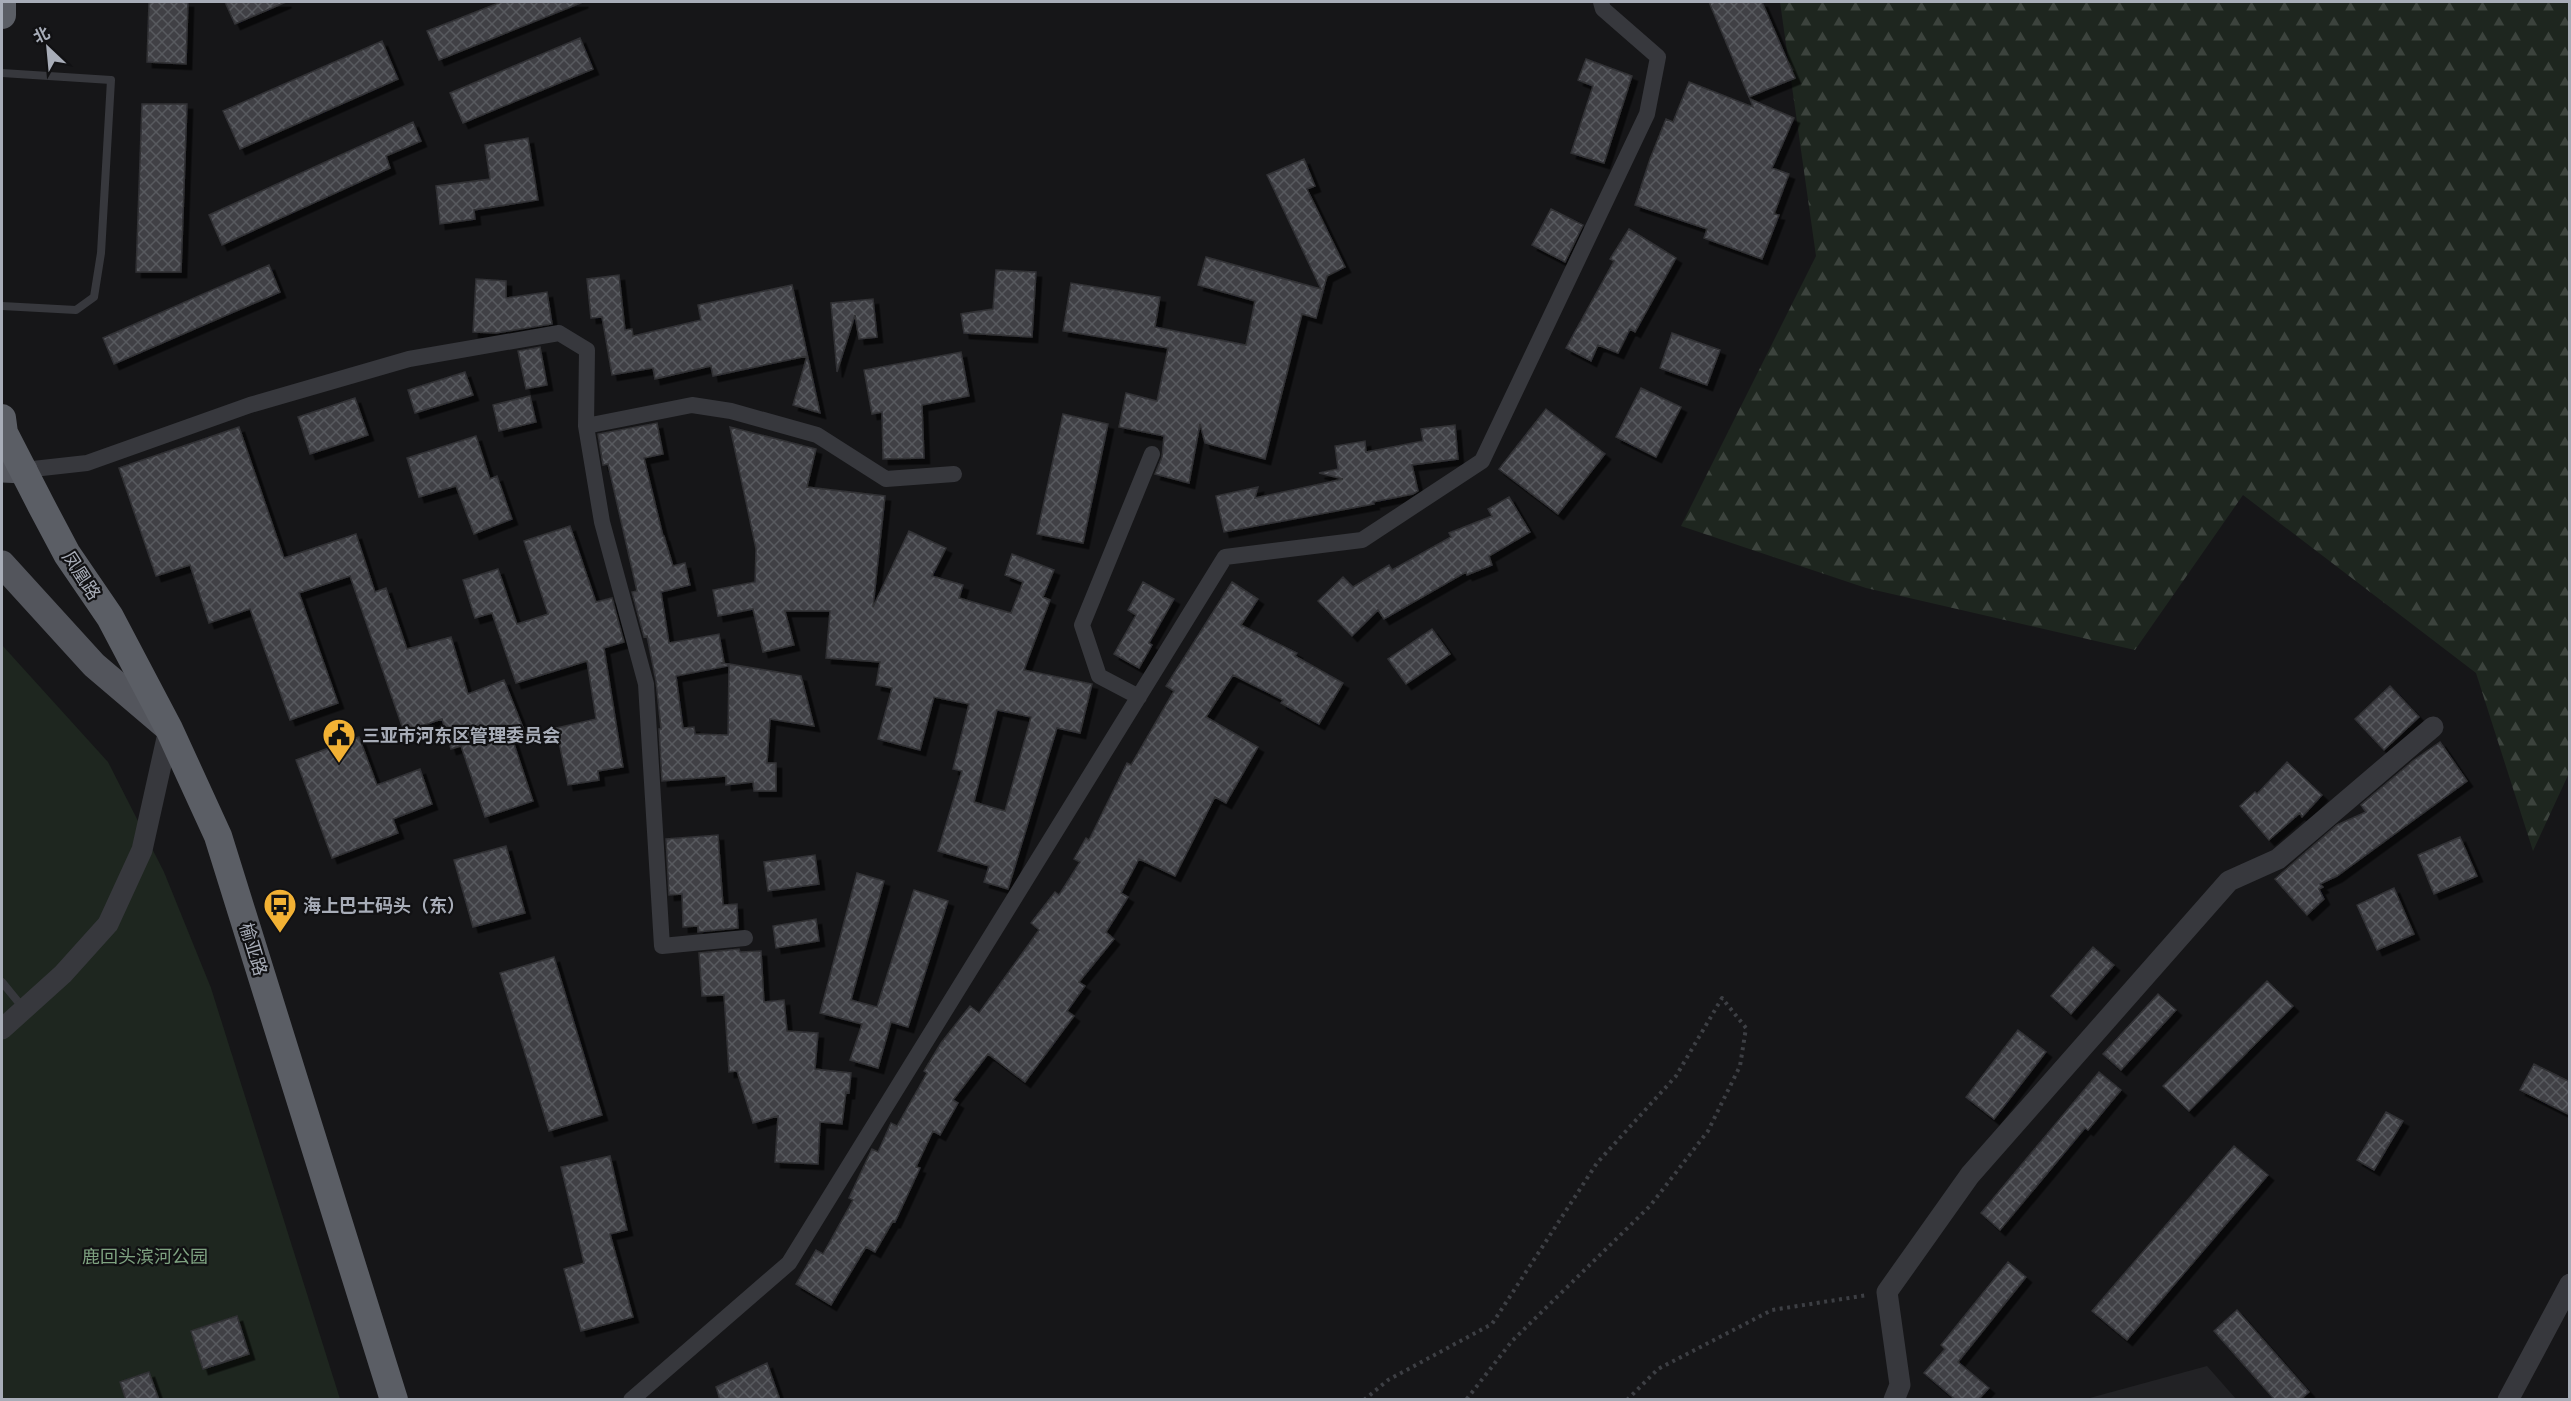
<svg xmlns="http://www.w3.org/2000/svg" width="2571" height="1401" font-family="'Open Sans','Noto Sans SC',sans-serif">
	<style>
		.built { fill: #222225 }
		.green { fill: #1e261f }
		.forest { fill: url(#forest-firs) }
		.building { fill: url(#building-cross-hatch); stroke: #303034; stroke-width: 1.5; fill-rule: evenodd; filter: url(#shadow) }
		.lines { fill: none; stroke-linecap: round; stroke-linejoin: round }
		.path { stroke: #3d3f44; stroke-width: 4; stroke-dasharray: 3 4.5; stroke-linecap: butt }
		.service { stroke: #37383d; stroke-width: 8 }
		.minor { stroke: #37383d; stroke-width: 16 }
		.tertiary { stroke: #37383d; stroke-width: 21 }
		.primary { stroke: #53555c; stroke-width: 27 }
		.trunk { stroke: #5b5e65; stroke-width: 28 }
		.labels { text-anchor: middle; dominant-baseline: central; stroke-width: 4.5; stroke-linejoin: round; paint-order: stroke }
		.street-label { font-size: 18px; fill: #a8adb8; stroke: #111113 }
		.poi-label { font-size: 18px; font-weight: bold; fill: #a8adb8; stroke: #111113; text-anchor: start }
		.park-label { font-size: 18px; fill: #7fa381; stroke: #111113 }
	</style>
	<defs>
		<pattern id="forest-firs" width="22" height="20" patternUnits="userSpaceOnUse" patternTransform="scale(1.5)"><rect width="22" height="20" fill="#1e261f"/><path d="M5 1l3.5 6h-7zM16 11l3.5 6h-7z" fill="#3c433d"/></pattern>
		<pattern id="building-cross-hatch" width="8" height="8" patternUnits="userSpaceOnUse" patternTransform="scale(1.5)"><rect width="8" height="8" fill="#404145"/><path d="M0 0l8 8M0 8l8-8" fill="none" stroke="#595a5e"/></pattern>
		<filter id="shadow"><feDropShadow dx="5.5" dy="5.5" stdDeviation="0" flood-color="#0009"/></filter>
	</defs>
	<rect width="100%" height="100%" fill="#161618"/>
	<!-- built -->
	<path class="built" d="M2207,1366L2236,1399H2086Z"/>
	<!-- green -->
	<path class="green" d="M2,645L108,762L164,872L211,988L340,1399H2Z"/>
	<!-- forest -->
	<path class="forest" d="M1780,2H2569L2570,771L2533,851L2476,673L2243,495L2135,650L1866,588L1681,526L1816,256Z"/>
	<!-- building -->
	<path class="building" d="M149,2H188L186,64L147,62Z
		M225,2H286L235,24Z
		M501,2H583L439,60L427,31Z
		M1709,2H1762L1795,78L1749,97Z
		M580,38L593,69L463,123L450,93Z
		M382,41L398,79L240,149L223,111Z
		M1586,59L1632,76L1604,163L1571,153L1593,86L1578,80Z
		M1689,82L1753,107L1750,99L1794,118L1772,168L1789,174L1774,214L1779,215L1762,259L1704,238L1707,229L1635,205L1650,159L1666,119L1673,122Z
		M142,104H187L181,272H136Z
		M413,122L421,141L386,156L390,168L222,245L209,215Z
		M528,138L538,200L474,210L475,219L440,224L436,186L490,179L485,145Z
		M1304,159L1315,186L1307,189L1345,267L1327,276L1316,318L1302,314L1265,459L1205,443L1200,424L1189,483L1155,474L1162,457L1164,436L1119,427L1126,393L1157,401L1168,348L1063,331L1071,283L1160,297L1155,327L1246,345L1255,301L1198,285L1206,257L1321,289L1267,175Z
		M1551,209L1583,225L1565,262L1532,245Z
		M1629,229L1676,258L1635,332L1630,329L1618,353L1598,345L1591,361L1566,348L1614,261L1610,259Z
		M269,265L280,292L114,364L103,338Z
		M996,270L1036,272L1032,337L964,333L961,314L993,309Z
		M619,275L625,330L632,329L633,336L701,320L698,305L792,285L820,413L793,405L807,356L713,376L711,366L655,379L653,368L612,375L602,317L591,318L587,279Z
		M476,279L506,281V298L547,292L552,324L496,333L473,332Z
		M873,299L877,337L859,339L855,315L837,372L831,303Z
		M1672,333L1720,350L1707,385L1660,368Z
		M540,347L547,385L526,389L518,351Z
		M961,352L969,396L922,405L924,458L883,459L882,412L872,414L864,370Z
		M465,372L473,395L415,413L408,390Z
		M1641,388L1681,407L1656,457L1616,437Z
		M530,396L536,422L499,431L493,405Z
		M355,398L368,435L310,454L298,417Z
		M1546,409L1605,454L1558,514L1499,469Z
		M1063,414L1108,424L1083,543L1037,534Z
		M657,423L663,454L644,458L663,536H664L673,566L685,563L690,585L661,592L669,643L719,634L724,662L721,663L728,664V666L676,676L683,728L694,727L695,734L728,735L729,664L801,676L814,726L770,719L767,763H776V791H754L753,782L726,785V776L662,781L659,729H661L656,681L647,636L644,637L632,592L637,591L608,464L603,465L598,434Z
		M1455,425L1458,459L1412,465L1418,491L1413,494L1373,502L1374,504L1224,532L1216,496L1258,487L1255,498L1343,479L1319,473L1338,469L1335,446L1365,441L1366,452L1423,441L1421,429Z
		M239,427L284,558L356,534L375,592L386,588L407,649L451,637L468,694L504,680L524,730L511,735L533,801L485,817L461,746L451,749L442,719L404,732L350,576L299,593L338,703L290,720L250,609L209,623L190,565L156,576L119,468Z
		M730,427L816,449L807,487L885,496L873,607L909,531L946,548L932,576L963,585L959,598L1011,613L1023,582L1005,575L1012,554L1054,570L1043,597L1050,600L1024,670L1092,684L1080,733L1057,728L1008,889L984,882L989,866L938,851L962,771L953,769L969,704L934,697L920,750L878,739L892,688L876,685L880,662L826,658L830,611H785L794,645L763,652L753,609L718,616L713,590L755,582L756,549ZM997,710L1031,717L1005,811L974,802Z
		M476,436L490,479L497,476L512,519L474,534L456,486L419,497L407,458Z
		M1509,497L1530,532L1489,556L1492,565L1467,575L1466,572L1384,619L1378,610L1352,636L1318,601L1343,577L1353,587L1389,565L1392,570L1451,537L1449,533L1492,516L1488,509Z
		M570,526L596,602L612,598L624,642L604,648L623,767L598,771L599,780L568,785L556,728L596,719L587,661L516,683L492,613L475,618L463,580L498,569L517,624L548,614L524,541Z
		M1143,582L1174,599L1149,643L1152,645L1139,668L1114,654L1136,615L1128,610Z
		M1232,582L1258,599L1241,625L1297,653L1295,656L1343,683L1319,724L1281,703L1283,700L1233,675L1206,717L1258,747L1226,803L1215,797L1175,876L1139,859L1121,893L1128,897L1106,932L1114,939L1079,982L1085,986L1067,1011L1074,1016L1025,1082L988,1054L953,1100L958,1103L940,1135L933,1131L916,1167L920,1168L895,1222L893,1221L875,1252L866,1247L831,1305L796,1284L816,1250L823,1254L853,1200L849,1198L872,1149L878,1152L891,1123L897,1126L927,1073L924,1071L941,1043L970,1006L979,1013L1039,930L1031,923L1055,892L1059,895L1080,862L1074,859L1086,838L1089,840L1127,763L1131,765L1174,691L1166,686Z
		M1432,629L1450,654L1406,684L1388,659Z
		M2390,686L2419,717L2384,750L2355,719Z
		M359,737L377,785L420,769L432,804L393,819L398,833L332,858L296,760Z
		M2440,742L2467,781L2337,876L2320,884L2323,887L2319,889L2324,899L2307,915L2275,879L2337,825L2366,812L2361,805L2414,760Z
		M2287,762L2322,795L2302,817L2300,813L2269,840L2240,806L2255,792L2257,794Z
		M718,835L723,905L737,904L738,928L698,932V926L683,927L682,894L669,895L666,839Z
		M2460,837L2477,876L2434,894L2418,855Z
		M506,846L525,913L473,927L454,860Z
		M815,855L819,884L768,891L764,862Z
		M857,873L884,881L851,1000L877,1007L914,890L948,901L908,1027L891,1022L878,1068L850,1060L862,1024L820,1013Z
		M2394,888L2414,934L2377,950L2357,905Z
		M816,919L819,941L776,948L773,926Z
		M2093,947L2114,965L2071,1014L2051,996Z
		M739,949L740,952L761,951L764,1002L784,1000L787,1031L818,1033L815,1069L851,1073L849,1093L846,1092L842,1124L820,1122L818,1164L775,1162L778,1116L753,1123L737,1071L729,1072L724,995L702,996L699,953Z
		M554,957L602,1115L549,1131L500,973Z
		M2267,981L2293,1006L2189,1111L2163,1086Z
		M2158,994L2176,1010L2121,1070L2103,1054Z
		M2018,1030L2046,1052L1994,1119L1966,1097Z
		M2534,1064L2570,1082V1115L2520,1090Z
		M2099,1072L2121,1090L2088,1130L2085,1128L2000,1230L1981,1213Z
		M2386,1112L2403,1121L2374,1170L2357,1160Z
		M2234,1146L2268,1175L2127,1340L2092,1311Z
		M610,1156L627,1230L610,1234L633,1317L581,1331L564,1269L584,1263L561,1167Z
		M2008,1262L2026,1277L1958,1362L1989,1388L1978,1400H1956L1924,1373L1945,1349L1941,1345Z
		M2237,1310L2309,1392L2300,1400H2275L2214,1331Z
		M237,1316L249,1354L203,1369L191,1331Z
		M767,1363L780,1400H720L716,1387Z
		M149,1372L159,1400H126L120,1382Z"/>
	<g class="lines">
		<!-- path -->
		<path class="path" d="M1364,1400L1388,1380L1492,1324L1597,1163L1676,1076L1722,998L1746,1028L1740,1066L1708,1131L1650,1206L1512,1341L1466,1400
			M1627,1400L1658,1369L1772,1310L1868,1295"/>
		<!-- service -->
		<path class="service" d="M2,73L111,80L101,253L94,297L76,310L2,306
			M2,982L24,1009"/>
		<!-- minor -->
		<path class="minor" d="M586,426L602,522L646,684L662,946L745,938
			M24,470L87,463L250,405L409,359L559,333L587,350L586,426L692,405L731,411L817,435L886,479L954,474
			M1139,697L1099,676L1082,625L1152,454
			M631,1400L789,1263L1225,557L1362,540L1482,461L1647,114L1658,57L1603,9L1601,2"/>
		<!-- tertiary -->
		<path class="tertiary" d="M2,1029L63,974L108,924L142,850L169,729
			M1894,1400L1900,1385L1887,1292L1970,1175L2229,881L2278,859L2433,727
			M2508,1400L2570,1284"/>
		<!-- primary -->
		<path class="primary" d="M2,469L24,470
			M2,564L94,665L168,728"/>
		<!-- trunk -->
		<path class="trunk" d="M2,15V2
			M2,418L4,433L41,505L67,554L110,617L169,729L218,836L394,1400"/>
	</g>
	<!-- icons -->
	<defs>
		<g id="civic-pin" transform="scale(1.725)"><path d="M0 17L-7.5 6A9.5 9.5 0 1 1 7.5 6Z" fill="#f2b134" stroke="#111113"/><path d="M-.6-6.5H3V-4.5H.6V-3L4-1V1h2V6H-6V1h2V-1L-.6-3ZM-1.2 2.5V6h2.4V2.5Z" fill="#111"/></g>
		<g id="bus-pin" transform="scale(1.725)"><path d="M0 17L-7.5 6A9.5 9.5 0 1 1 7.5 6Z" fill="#f2b134" stroke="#111113"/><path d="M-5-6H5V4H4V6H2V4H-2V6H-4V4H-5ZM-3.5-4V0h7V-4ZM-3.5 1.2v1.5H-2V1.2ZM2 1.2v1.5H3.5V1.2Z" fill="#111"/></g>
	</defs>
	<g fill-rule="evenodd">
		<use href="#civic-pin" x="339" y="735"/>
		<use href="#bus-pin" x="280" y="905"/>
	</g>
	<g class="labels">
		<!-- street labels -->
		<g class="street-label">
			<text transform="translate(82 575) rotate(57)">凤凰路</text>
			<text transform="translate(254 949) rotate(73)">榆亚路</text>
		</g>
		<!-- poi labels -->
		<g class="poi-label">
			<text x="362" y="735">三亚市河东区管理委员会</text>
			<text x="303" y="905">海上巴士码头（东）</text>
		</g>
		<!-- park labels -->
		<g class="park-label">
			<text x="145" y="1256">鹿回头滨河公园</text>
		</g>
	</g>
	<!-- border -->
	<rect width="2571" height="1401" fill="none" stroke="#a8adb8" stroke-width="6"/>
	<!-- north arrow -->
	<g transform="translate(48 48) rotate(334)" stroke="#111113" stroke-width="4.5" paint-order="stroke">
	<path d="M0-4.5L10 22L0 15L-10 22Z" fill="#a8adb8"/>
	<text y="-9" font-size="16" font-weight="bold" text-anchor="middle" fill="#a8adb8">北</text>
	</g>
</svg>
